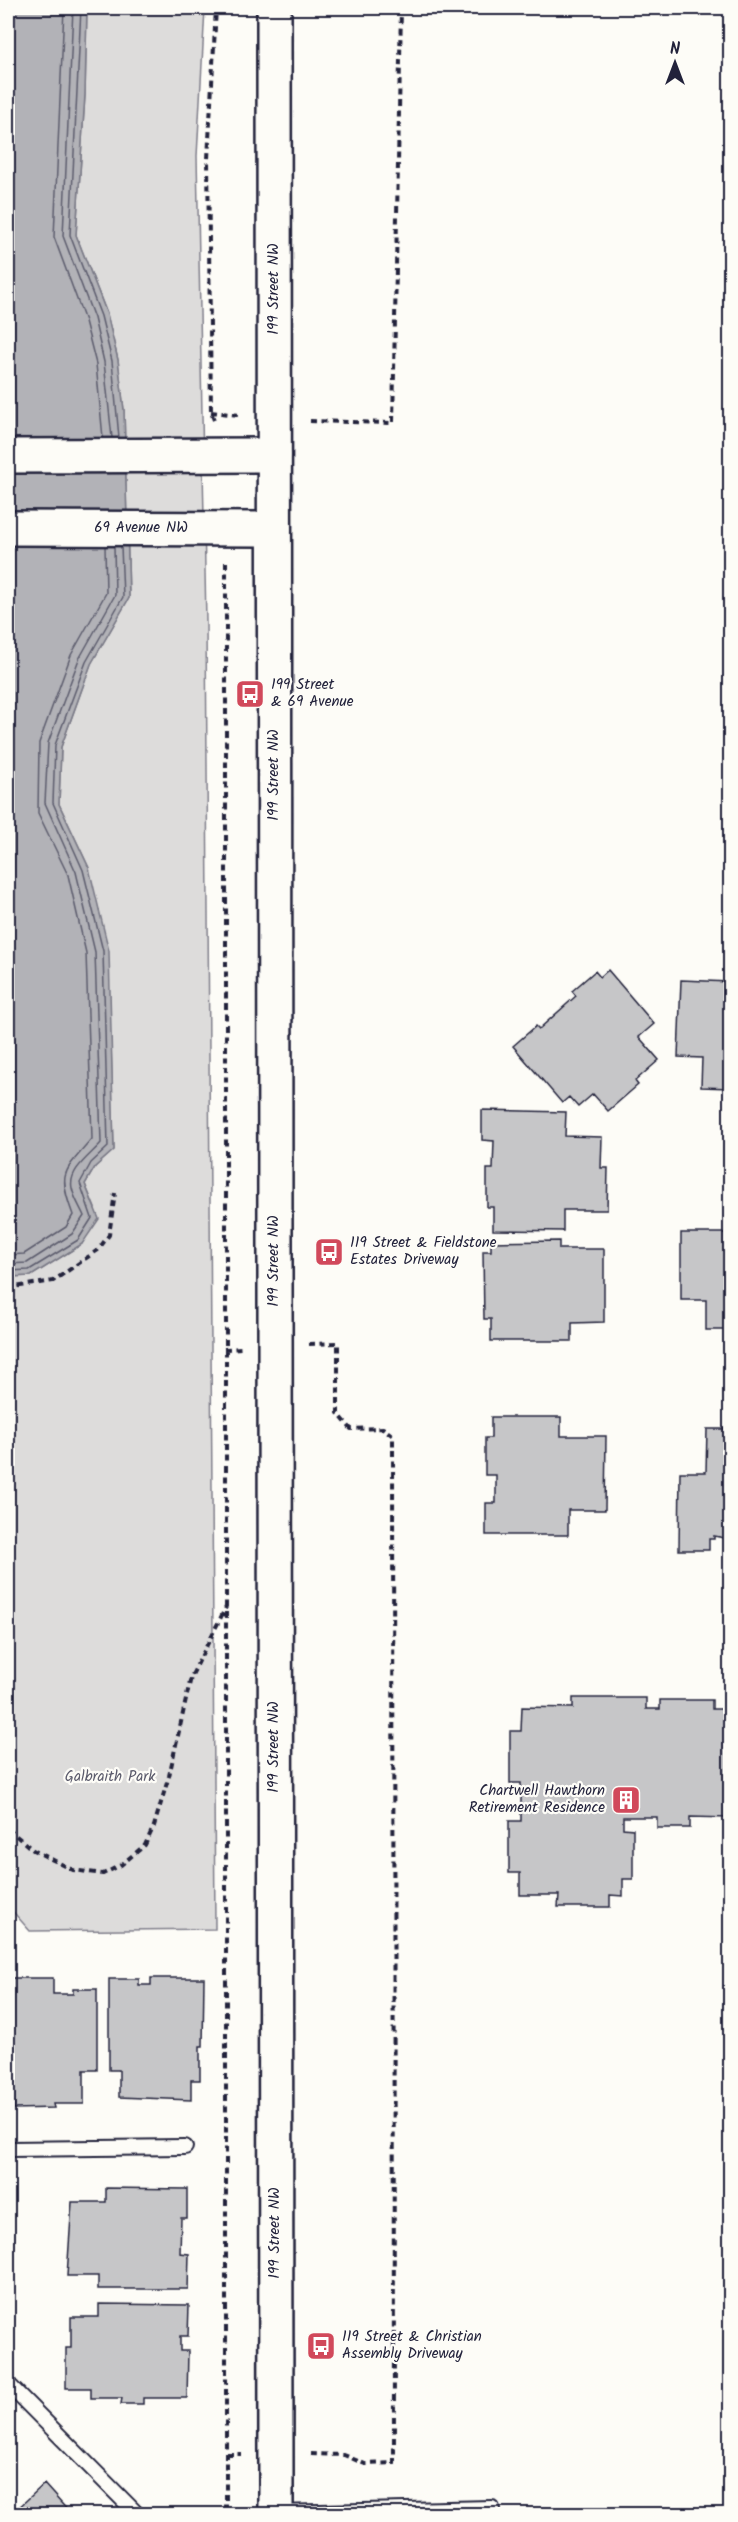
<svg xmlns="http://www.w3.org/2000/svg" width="738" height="2522" font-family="Kalam,sans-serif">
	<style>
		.green { fill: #dddcdb; stroke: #807f8b; stroke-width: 1.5 }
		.water { fill: #b2b2b7; stroke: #787885; stroke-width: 1.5 }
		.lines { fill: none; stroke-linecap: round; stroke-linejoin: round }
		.shore { stroke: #5c5c6d; stroke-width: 1.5 }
		.building { fill: #c6c6c8; stroke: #22223b; stroke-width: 1.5 }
		.service-casing { stroke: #22223b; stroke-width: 18 }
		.tertiary-casing { stroke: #22223b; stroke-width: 38 }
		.secondary-casing { stroke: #22223b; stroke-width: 38 }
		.path { stroke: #22223b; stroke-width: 4; stroke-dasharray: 6 4.5; stroke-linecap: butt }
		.service { stroke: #fdfcf7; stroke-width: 14 }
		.tertiary { stroke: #fdfcf7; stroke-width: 33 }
		.secondary { stroke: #fdfcf7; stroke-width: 33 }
		.labels { text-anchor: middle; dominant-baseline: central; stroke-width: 4.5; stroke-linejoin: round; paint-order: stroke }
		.street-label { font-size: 15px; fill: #22223b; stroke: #fdfcf7 }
		.poi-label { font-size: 15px; fill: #22223b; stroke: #fdfcf7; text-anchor: start }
		.park-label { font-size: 15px; fill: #5a5a6b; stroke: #fdfcf7 }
	</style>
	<rect width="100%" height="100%" fill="#fdfcf7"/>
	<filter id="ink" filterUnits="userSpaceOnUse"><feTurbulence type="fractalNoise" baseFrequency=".0167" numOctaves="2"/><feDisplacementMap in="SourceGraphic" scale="12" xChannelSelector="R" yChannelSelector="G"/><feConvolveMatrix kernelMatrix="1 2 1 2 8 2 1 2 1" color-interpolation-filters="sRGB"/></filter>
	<g filter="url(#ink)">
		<!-- green -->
		<path class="green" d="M87,8H205L197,156L206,622L215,1929L30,1931L8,1906V1277L31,1276L82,1244L95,1208L85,1184L95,1167L114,1150L111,1042L89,868L59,804L61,747L91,664L129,598L124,410L118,360L107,314L76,235L85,95Z"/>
		<!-- water -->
		<path class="water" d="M8,8H87L85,95L76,235L107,314L118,360L124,410L129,598L91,664L61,747L59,804L89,868L109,951L114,1150L95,1167L85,1184L99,1219L82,1244L31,1276L8,1277Z"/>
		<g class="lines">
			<!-- shore -->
			<path class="shore" d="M64,8L54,237L85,321L96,364L103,438
				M73,8L63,236L94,318L104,362L112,438
				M81,8L70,235L101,316L112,361L119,438
				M8,1255L24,1254L66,1227L73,1215C57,1172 64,1172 92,1139L86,953L68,875L38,813L39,743L71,655L106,593L105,546
				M8,1264L27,1263L72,1234L84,1216C80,1207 74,1198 72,1188C68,1170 91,1155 101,1143L95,952L76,872L45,803L48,743L79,659L115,595L114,546
				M8,1271L29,1270L78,1240L92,1218L80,1183L91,1163L108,1147L103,951L83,870L53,803L55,745L86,662L123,597L121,546"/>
		</g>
		<!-- building -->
		<path class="building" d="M608,970L654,1024L639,1037L659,1060L635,1081L638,1085L608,1111L593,1094L578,1107L569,1097L562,1103L513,1046L536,1026L539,1029L576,996L572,991L595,971L600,977Z
			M681,980L730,982V1088L701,1087L702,1058L678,1057Z
			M482,1110L566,1112L565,1136L602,1137L601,1168H608L607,1210H563V1231L493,1230V1207H487V1169H493L494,1141L482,1140Z
			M681,1233H730V1330H706V1300H681Z
			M559,1241V1249H604V1322L572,1323V1341H491V1319H484L483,1251H491V1242Z
			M491,1417H561V1436H606L605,1510H568V1535H486V1503H496V1475H485V1438H491Z
			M707,1429H730V1539L714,1536V1539H709V1550H679L680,1472H706Z
			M573,1698H646V1709H660V1700H712V1709H730V1818L690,1817V1828H657V1817H623V1828L633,1829V1879H623V1896L610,1895V1907H558L559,1895H520V1873H509V1821H521V1783H510V1731H521L522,1707L573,1708Z
			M8,1978H53V1994H73V1989H97V2070H84V2104H53L54,2108L14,2109L13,2067H8Z
			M151,1978H204L203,2046H200V2080H191V2100L119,2097V2070H109V1979H139V1985H151Z
			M106,2188L187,2189V2218H181L180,2253L189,2254L188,2289H98V2276H67L72,2202H106Z
			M99,2304L189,2305L188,2336H180V2351H188L187,2398H143V2404H121L122,2398H91V2388H66V2348H71V2317H99Z
			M44,2484L71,2514H8V2503L15,2511Z"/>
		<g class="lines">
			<!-- service casing -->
			<g class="service-casing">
				<path id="service" d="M8,2149L185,2147
					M8,2384L137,2514
					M276,2513L492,2508"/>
			</g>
			<!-- tertiary casing -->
			<g class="tertiary-casing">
				<path id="tertiary" d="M8,456L274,455
					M8,528L274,529"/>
			</g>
			<!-- secondary casing -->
			<g class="secondary-casing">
				<path id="secondary" d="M274,8L276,2514"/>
			</g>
			<!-- path -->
			<path class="path" d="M211,412L240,415
				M214,420L211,412L208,159L216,8
				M310,421L393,423L401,8
				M226,562V2514
				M8,1288L53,1281L98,1250L109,1235L115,1193
				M309,1344L338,1343V1413L351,1429L383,1428L393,1436L394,2463L365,2464L344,2455L311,2454
				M224,1349L242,1348
				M8,1829L33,1850L73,1870L103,1874L121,1865L145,1845L154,1826L169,1776L191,1677L226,1607
				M227,2454H241"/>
			<!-- service -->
			<use href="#service" class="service"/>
			<!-- tertiary -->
			<use href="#tertiary" class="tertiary"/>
			<!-- secondary -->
			<use href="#secondary" class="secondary"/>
		</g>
	</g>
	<!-- icons -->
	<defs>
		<g id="bus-square" transform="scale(1.5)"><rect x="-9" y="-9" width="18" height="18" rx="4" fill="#d1495b" stroke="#fdfcf7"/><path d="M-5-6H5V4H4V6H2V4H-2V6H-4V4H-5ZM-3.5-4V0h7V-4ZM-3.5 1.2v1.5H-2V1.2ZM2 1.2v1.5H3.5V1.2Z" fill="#fff"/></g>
		<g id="building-square" transform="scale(1.5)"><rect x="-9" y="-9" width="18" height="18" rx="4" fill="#d1495b" stroke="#fdfcf7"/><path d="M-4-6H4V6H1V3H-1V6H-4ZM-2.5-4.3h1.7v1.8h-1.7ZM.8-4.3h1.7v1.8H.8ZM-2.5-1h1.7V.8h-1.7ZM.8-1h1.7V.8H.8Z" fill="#fff"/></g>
	</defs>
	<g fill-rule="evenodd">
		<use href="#bus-square" x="250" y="694"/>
		<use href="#bus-square" x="329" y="1252"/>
		<use href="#building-square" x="626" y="1800"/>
		<use href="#bus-square" x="321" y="2346"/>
	</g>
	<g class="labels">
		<!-- street labels -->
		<g class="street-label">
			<text transform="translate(274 289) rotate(-90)">199 Street NW</text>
			<text x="141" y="528">69 Avenue NW</text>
			<text transform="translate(274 775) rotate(-90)">199 Street NW</text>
			<text transform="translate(274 1261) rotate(-90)">199 Street NW</text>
			<text transform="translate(274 1747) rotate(-90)">199 Street NW</text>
			<text transform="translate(275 2233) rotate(-90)">199 Street NW</text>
		</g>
		<!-- poi labels -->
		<g class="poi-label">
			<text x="271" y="685">199 Street<tspan x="271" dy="17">&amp; 69 Avenue</tspan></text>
			<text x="350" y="1243">119 Street &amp; Fieldstone<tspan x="350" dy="17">Estates Driveway</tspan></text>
			<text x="605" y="1791" text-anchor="end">Chartwell Hawthorn<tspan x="605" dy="17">Retirement Residence</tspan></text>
			<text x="342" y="2337">119 Street &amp; Christian<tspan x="342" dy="17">Assembly Driveway</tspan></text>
		</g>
		<!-- park labels -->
		<g class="park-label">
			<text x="110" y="1777">Galbraith Park</text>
		</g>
	</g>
	<!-- margin -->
	<rect width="738" height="2522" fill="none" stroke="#fdfcf7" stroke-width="30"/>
	<rect x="15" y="15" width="708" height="2492" fill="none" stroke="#22223b" stroke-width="2" filter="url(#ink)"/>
	<!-- north arrow -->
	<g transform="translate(675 63)" stroke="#fdfcf7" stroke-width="4.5" paint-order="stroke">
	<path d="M0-4.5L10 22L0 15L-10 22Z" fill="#22223b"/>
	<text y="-9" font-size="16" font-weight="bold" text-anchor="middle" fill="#22223b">N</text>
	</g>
</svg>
